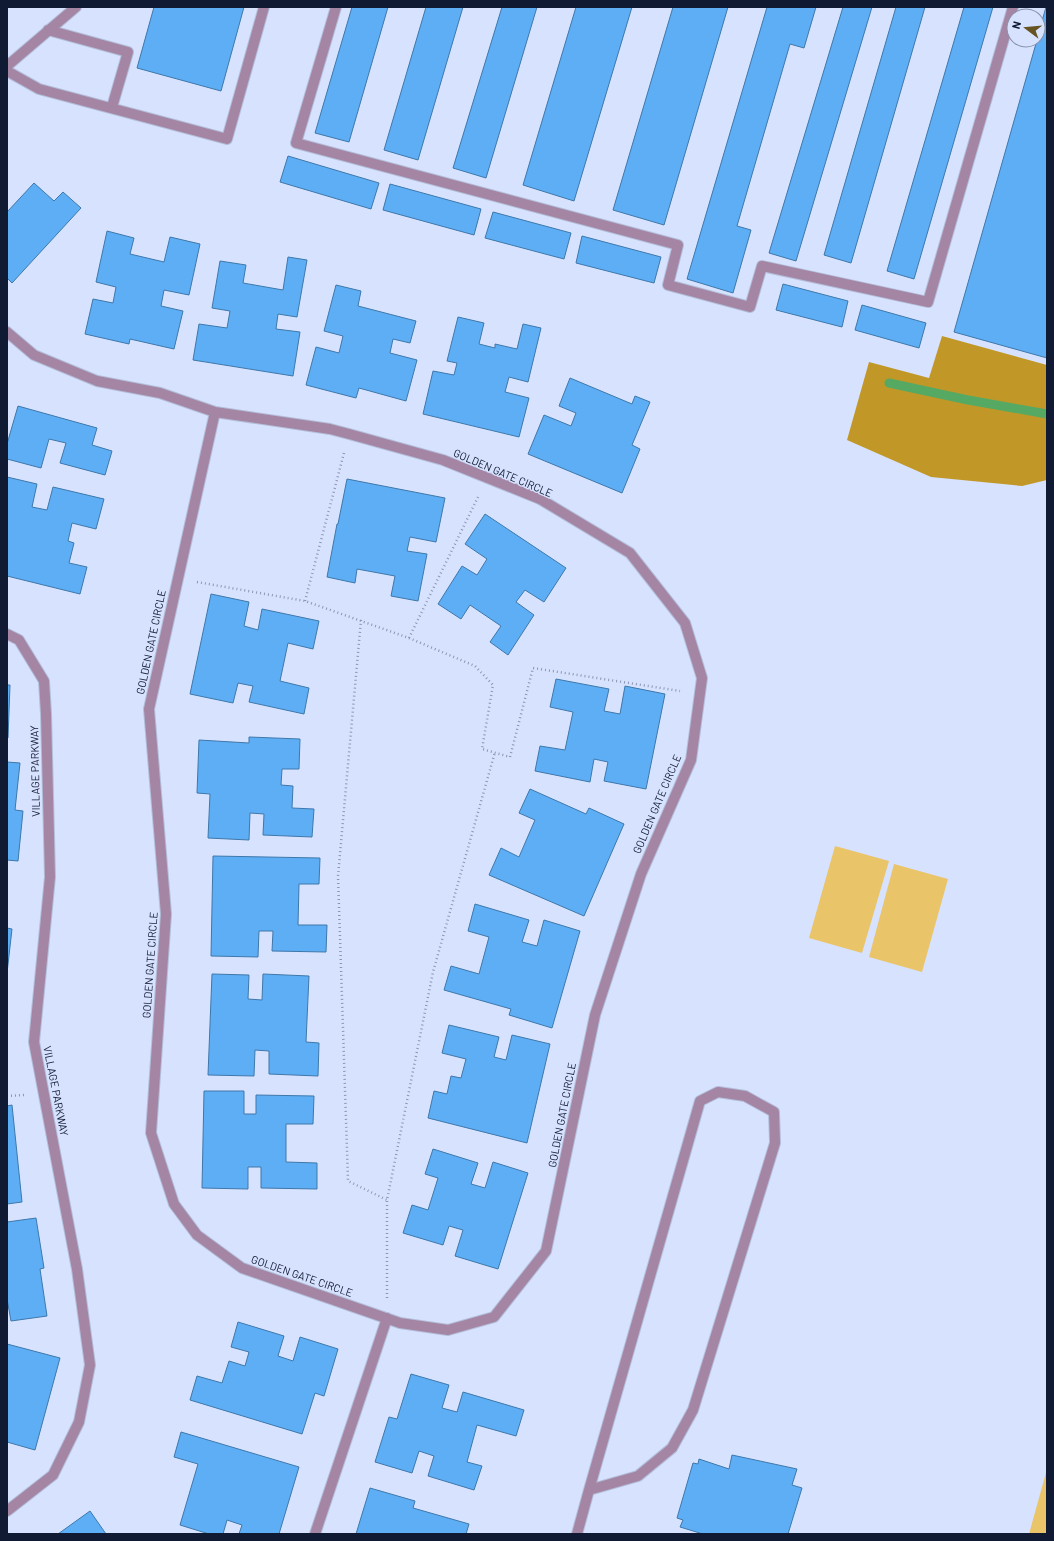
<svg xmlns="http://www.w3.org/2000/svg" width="1054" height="1541" font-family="Barlow,sans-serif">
<rect width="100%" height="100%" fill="#d7e2fe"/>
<path fill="#eac468" d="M 835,846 L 889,861 L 862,953 L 809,938 Z
M 894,864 L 948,879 L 922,972 L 869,957 Z
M 1047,1469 L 1047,1534 L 1029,1534 Z"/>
<path fill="#c19828" d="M 942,336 L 1047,365 L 1047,480 L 1022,486 L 931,477 L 847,440 L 869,362 L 929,378 Z"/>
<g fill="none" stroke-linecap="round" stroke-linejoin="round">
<path stroke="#56a963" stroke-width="9" d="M 889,383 L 968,400 L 1047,414"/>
</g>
<path fill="#5eaef5" stroke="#3e78ab" d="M 154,7 L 244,7 L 221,91 L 137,68 Z
M 352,7 L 388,7 L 349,142 L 315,133 Z
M 426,7 L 463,7 L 418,160 L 384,150 Z
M 502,7 L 537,7 L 486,178 L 453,168 Z
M 576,7 L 632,7 L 574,201 L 523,185 Z
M 673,7 L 728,7 L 664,225 L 613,210 Z
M 767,7 L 816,7 L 804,48 L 790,44 L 737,226 L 751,230 L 733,293 L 687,279 Z
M 843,7 L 872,7 L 796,261 L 769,253 Z
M 896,7 L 925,7 L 851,263 L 824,255 Z
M 964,7 L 993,7 L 914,279 L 887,271 Z
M 1046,7 L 1047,7 L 1047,358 L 954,332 L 1037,40 L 1038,40 L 1038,35 Z
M 288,156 L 379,183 L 371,209 L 280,182 Z
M 34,183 L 54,201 L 63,192 L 81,208 L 12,283 L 7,278 L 7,212 Z
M 390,184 L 481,209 L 474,235 L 383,210 Z
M 493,212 L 571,233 L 564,259 L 485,238 Z
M 107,231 L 134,238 L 130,254 L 164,262 L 170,237 L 200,244 L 189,295 L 164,290 L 161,306 L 183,311 L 174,349 L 130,339 L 129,344 L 85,334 L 93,299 L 113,303 L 116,287 L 96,282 Z
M 582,236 L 661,257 L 654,283 L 576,263 Z
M 288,257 L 307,260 L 297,317 L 278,314 L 276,329 L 300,332 L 293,376 L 193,360 L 199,324 L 227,328 L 230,311 L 212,308 L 220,261 L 246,265 L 243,283 L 283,290 Z
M 783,284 L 848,301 L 842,327 L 776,310 Z
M 336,285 L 361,291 L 358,306 L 416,321 L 410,343 L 393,339 L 390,353 L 417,360 L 406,401 L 359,388 L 356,398 L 306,385 L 316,347 L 339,353 L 343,336 L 324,331 Z
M 862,305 L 926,323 L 919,348 L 855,330 Z
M 458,317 L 484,323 L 479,344 L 495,348 L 495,344 L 517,349 L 523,324 L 541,328 L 528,382 L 509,377 L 505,392 L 529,398 L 519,437 L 423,414 L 433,371 L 454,375 L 457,363 L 447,361 Z
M 570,378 L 632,404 L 635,396 L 650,402 L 632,445 L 640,449 L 622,493 L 528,454 L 544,415 L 571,426 L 576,413 L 559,406 Z
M 18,406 L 97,428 L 92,445 L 112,451 L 105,475 L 60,463 L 66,443 L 49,439 L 41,468 L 7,459 L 7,444 Z
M 7,477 L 37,484 L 32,507 L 47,510 L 53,487 L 104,499 L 96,529 L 72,523 L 68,541 L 74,543 L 69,563 L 87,567 L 80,594 L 7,576 Z
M 347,479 L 445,498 L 436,542 L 410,537 L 407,551 L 427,554 L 418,601 L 391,596 L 395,576 L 357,569 L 355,583 L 327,577 L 337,524 L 338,524 Z
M 485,514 L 566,568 L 544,602 L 525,590 L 516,602 L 534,615 L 508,655 L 490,642 L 501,626 L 470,605 L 461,619 L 438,604 L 462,566 L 477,575 L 487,559 L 465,544 Z
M 211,594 L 249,602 L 244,626 L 258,630 L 262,609 L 319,621 L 313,649 L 288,643 L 280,681 L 309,688 L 304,714 L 249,702 L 253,686 L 238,683 L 233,703 L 190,694 Z
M 556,679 L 609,689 L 604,711 L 620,714 L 625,686 L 665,694 L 646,789 L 604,781 L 608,762 L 594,759 L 590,782 L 535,771 L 540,746 L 565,750 L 573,712 L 550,707 Z
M 7,685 L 10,685 L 8,738 L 7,738 Z
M 249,737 L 300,739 L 299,769 L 282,769 L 281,785 L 293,786 L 292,808 L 314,809 L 312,837 L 263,835 L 264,814 L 250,813 L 249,840 L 208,838 L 210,794 L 197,793 L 199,740 L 249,743 Z
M 7,762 L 20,763 L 15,810 L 23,811 L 18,861 L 7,860 Z
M 530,789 L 586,814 L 589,808 L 624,824 L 584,916 L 489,875 L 501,848 L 519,857 L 535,820 L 519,813 Z
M 213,856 L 320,858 L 319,884 L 299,884 L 298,925 L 327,925 L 326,952 L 272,951 L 273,931 L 259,931 L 258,957 L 211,956 Z
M 475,904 L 529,920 L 522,942 L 537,946 L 544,920 L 580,931 L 552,1028 L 509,1015 L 511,1009 L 444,990 L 451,966 L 479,974 L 489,937 L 468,931 Z
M 7,928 L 12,929 L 7,973 Z
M 212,974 L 249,975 L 248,999 L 262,1000 L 263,974 L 309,976 L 306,1042 L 319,1043 L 318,1076 L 269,1074 L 269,1051 L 255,1050 L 254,1076 L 208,1075 Z
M 449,1025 L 499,1037 L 494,1057 L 506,1060 L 512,1035 L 550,1044 L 527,1143 L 428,1118 L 434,1091 L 447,1094 L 451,1076 L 461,1078 L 466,1059 L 442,1053 Z
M 204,1091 L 244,1091 L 244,1114 L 256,1114 L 256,1095 L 314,1096 L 313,1124 L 286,1124 L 286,1162 L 317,1163 L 317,1189 L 261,1188 L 261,1167 L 248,1167 L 248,1189 L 202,1188 Z
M 12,1105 L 22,1202 L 7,1204 L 7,1106 Z
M 433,1149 L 478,1163 L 471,1184 L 485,1188 L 493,1162 L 528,1173 L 498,1269 L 455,1256 L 463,1230 L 449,1226 L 443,1245 L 403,1233 L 412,1205 L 428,1210 L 438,1178 L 425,1174 Z
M 36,1218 L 44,1268 L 40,1269 L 47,1316 L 11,1321 L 7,1299 L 7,1222 Z
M 238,1322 L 284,1336 L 278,1356 L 293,1361 L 300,1337 L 338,1349 L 324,1396 L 315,1393 L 302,1434 L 190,1400 L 197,1376 L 222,1383 L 229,1361 L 245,1366 L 249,1352 L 231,1347 Z
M 7,1344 L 60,1358 L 35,1450 L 7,1442 Z
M 411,1374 L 449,1385 L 442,1408 L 457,1412 L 463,1392 L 524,1410 L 516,1436 L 477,1425 L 467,1462 L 482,1466 L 474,1490 L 428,1476 L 434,1456 L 419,1451 L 412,1473 L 375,1462 L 389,1417 L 397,1419 Z
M 181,1432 L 299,1467 L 279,1534 L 239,1534 L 242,1525 L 227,1520 L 223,1534 L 209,1534 L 180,1525 L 198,1464 L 174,1457 Z
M 732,1455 L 797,1469 L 792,1485 L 802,1488 L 788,1534 L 703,1534 L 680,1527 L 683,1520 L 677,1518 L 693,1463 L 698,1464 L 699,1459 L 729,1469 Z
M 370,1488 L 415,1501 L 413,1508 L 469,1524 L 466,1534 L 356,1534 Z
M 90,1511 L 106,1534 L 58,1534 Z"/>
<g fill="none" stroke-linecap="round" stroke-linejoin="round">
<g stroke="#b3bed9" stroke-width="12">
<path id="service" d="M 336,7 L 296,143 L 678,245 L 668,285 L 750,307 L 762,266 L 928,302 L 1013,7
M 48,30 L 128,52 L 112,107
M 7,66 L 76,7
M 7,71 L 39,89 L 227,139 L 264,7
M 577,1534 L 589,1490 L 700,1101 L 718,1092 L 745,1096 L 774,1112 L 775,1143 L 693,1410 L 672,1448 L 638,1476 L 589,1490"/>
</g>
<g stroke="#b3bed9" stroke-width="12">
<path id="minor" d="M 7,332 L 34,355 L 97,381 L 160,393 L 215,412
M 215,412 L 330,429 L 349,434 L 443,460 L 540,499 L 630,553 L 685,623 L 702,678 L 691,760 L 641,874 L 595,1015 L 546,1251 L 494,1317 L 448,1330 L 400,1323 L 242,1268 L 197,1235 L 174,1204 L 151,1133 L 166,914 L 149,709 Z
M 7,634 L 19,640 L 44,681 L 46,714 L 50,877 L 34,1042 L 77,1269 L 90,1365 L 79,1422 L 53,1475 L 7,1511
M 315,1534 L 387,1318"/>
</g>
<path stroke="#8d97b2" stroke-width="2.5" stroke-dasharray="1 3" stroke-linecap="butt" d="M 197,582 L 305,601 L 409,638 L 475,666 L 493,685 L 482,749 L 510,757 L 533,668 L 680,691
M 305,601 L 344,453
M 361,620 L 338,876 L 348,1181 L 387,1200
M 409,638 L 479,495
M 7,1096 L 24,1095
M 387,1298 L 387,1200 L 433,972 L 495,752"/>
<use href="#service" stroke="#a585a4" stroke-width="10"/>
<use href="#minor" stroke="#a585a4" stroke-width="10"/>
</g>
<g text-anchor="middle" stroke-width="3" stroke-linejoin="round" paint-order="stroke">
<g font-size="11" fill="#111a33" stroke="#d7e2fe">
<text transform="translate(503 473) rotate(23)" y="4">GOLDEN GATE CIRCLE</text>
<text transform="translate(151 642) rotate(-78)" y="4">GOLDEN GATE CIRCLE</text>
<text transform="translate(35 771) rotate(-91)" y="4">VILLAGE PARKWAY</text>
<text transform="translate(657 804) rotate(-67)" y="4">GOLDEN GATE CIRCLE</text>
<text transform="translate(150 965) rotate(-86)" y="4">GOLDEN GATE CIRCLE</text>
<text transform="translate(56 1091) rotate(79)" y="4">VILLAGE PARKWAY</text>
<text transform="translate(562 1115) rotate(-79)" y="4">GOLDEN GATE CIRCLE</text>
<text transform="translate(302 1276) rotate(19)" y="4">GOLDEN GATE CIRCLE</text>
</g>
</g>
<rect width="1054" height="1541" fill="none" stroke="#111a33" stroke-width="16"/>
<g transform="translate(1026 28) rotate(286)"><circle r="19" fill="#d7e2fe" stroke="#8892ad"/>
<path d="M0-3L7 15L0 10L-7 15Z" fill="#675321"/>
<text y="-6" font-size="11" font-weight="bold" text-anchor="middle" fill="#111a33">N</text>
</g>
</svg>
